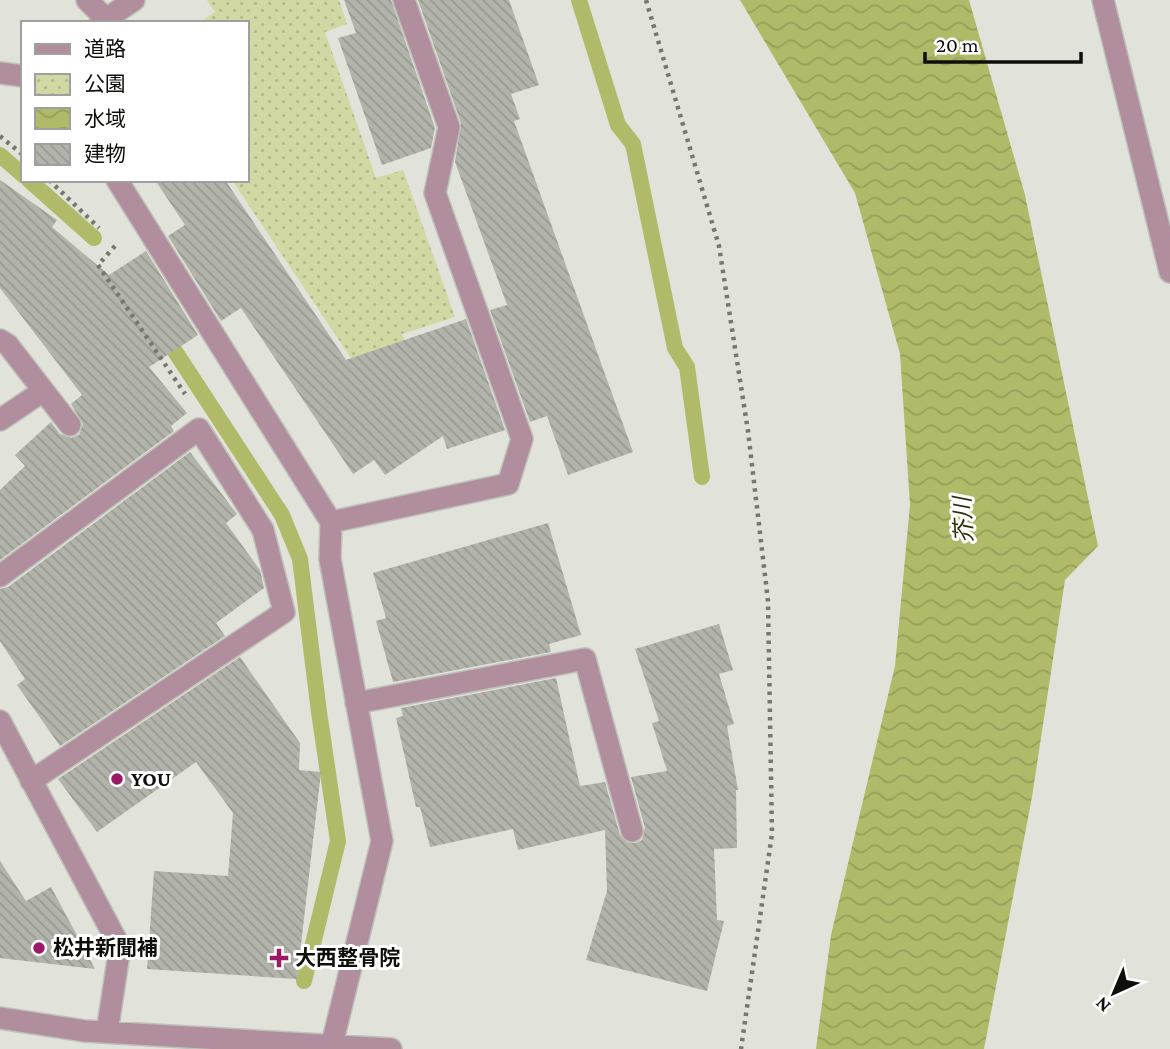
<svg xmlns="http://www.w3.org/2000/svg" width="1170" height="1049" font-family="'Crimson Pro','Noto Sans JP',serif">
<defs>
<pattern id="park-dots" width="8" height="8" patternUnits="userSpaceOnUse" patternTransform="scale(1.75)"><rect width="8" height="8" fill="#d1d8a3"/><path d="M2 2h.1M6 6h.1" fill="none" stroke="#b2b88b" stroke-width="1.8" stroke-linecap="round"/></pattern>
<pattern id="water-waves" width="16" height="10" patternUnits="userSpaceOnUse" patternTransform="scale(1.75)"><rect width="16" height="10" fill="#b1ba68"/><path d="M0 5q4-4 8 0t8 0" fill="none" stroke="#979f59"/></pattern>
<pattern id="building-back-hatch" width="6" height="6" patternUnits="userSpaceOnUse" patternTransform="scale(1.75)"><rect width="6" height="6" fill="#b2b3ab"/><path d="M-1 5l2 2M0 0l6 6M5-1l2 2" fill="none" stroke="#989992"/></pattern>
</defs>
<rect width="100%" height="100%" fill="#e1e2da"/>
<path fill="url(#park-dots)" d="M 207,0 L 339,0 L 347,24 L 325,32 L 376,178 L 403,170 L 455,317 L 402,334 L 424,399 L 387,412 L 232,180 L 247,180 L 247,23 L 199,23 L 215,12 Z"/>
<path fill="url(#water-waves)" d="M 740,0 L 969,0 L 1025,195 L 1098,546 L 1065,580 L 1032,797 L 984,1049 L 816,1049 L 831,935 L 895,666 L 910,505 L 900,354 L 855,193 Z"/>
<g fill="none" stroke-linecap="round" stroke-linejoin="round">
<path stroke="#b1ba68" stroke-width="16" d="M 579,0 L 618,125 L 633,144 L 675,348 L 687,367 L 702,477
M 0,155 L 23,175
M 29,180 L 94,238
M 163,333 L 282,515 L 300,559 L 319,712 L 338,841 L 304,981"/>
</g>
<path fill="url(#building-back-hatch)" d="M 344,0 L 391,0 L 435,128 L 431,148 L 382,165 L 338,38 L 356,33 Z
M 418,0 L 509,0 L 539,85 L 511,94 L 520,119 L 514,121 L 633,452 L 568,475 L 547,416 L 530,422 L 490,310 L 507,305 L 455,162 L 461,123 Z
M 0,180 L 57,220 L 52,227 L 109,275 L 146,251 L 198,335 L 149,367 L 187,413 L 171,426 L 174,431 L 0,560 L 0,490 L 25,466 L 15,455 L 51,422 L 60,434 L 71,438 L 79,435 L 83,424 L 71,404 L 82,395 L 0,288 Z
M 155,180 L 225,180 L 346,360 L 466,319 L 505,430 L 447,449 L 443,436 L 385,475 L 374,460 L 353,474 L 241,308 L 221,321 L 168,236 L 185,225 Z
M 190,452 L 237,514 L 226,523 L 260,570 L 264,588 L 216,623 L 225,636 L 60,746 L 17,685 L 25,679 L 0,641 L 0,589 L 8,587 Z
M 548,523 L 581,635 L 549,644 L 551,652 L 393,682 L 376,621 L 386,618 L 373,573 Z
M 719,624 L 733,670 L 719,674 L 734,724 L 727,726 L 738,790 L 736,790 L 737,848 L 714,849 L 717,920 L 724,921 L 707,991 L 586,960 L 607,891 L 605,830 L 518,850 L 513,829 L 430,847 L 420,807 L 416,807 L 396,718 L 403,716 L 401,708 L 556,678 L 580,786 L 605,782 L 620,835 L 628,843 L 636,843 L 642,840 L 645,828 L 631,777 L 667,771 L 652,723 L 659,721 L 635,649 Z
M 240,657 L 300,743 L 299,770 L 321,772 L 297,979 L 147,969 L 154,871 L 228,876 L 233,813 L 196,762 L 97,832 L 58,779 Z
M 0,861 L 26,901 L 51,887 L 95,969 L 0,958 Z"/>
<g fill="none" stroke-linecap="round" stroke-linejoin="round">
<g stroke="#bfc0b9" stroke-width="24">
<path id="minor" d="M 87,0 L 106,19
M 1103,0 L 1170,272
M 100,23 L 134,0
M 0,73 L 23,76
M 117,180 L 331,522 L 330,559 L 382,841 L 332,1044
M 0,340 L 8,345 L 70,425
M 0,420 L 43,391
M 331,522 L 508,484 L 522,439 L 435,193 L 449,127 L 404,0
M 0,576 L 199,429 L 263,530 L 284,612 L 31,781
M 356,703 L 585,659 L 632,831
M 0,721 L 120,947 L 107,1032
M 0,1018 L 85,1031 L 391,1049"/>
</g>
<path stroke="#777772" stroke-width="4.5" stroke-dasharray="3.5 5" stroke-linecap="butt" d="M 646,0 L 719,246 L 748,431 L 768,601 L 772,834 L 741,1049
M 0,136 L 23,155
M 49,180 L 99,228
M 115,246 L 98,265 L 185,394"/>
<use href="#minor" stroke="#b18e9d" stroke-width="21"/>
</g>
<g fill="#9e1868" stroke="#fff" stroke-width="2.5">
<circle cx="117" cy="779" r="7"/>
<circle cx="39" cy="948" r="7"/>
<path d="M275.5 947.5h7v7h7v7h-7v7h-7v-7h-7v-7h7z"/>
</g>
<g text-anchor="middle" stroke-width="6" stroke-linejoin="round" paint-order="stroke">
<g font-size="21" font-weight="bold" fill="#0e0e0b" stroke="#fff" text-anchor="start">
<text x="131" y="786">YOU</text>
<text x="53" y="955">松井新聞補</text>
<text x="295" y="965">大西整骨院</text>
</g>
<g font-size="23" font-style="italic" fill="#2b2e09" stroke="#fff">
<text transform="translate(963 520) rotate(-93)" y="8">芥川</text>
</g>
</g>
<rect x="21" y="21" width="228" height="161" fill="#ffffff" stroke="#9f9f9d" stroke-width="2"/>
<rect x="35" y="44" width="35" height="10" fill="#b18e9d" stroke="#9f9f9d" stroke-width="2"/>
<text x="84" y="56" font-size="21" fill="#0e0e0b">道路</text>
<rect x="35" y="74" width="35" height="21" fill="url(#park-dots)" stroke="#9f9f9d" stroke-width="2"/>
<text x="84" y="91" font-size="21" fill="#0e0e0b">公園</text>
<rect x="35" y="108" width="35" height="21" fill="url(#water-waves)" stroke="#9f9f9d" stroke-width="2"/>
<text x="84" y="126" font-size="21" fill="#0e0e0b">水域</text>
<rect x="35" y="144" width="35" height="21" fill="url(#building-back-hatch)" stroke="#9f9f9d" stroke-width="2"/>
<text x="84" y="161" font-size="21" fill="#0e0e0b">建物</text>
<g transform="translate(1114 993) rotate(224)" stroke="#ffffff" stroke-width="5" paint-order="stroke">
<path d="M0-5L12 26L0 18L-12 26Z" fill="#0e0e0b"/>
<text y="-10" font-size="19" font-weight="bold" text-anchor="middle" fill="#0e0e0b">N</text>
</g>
<path d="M925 52v10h156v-10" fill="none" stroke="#0e0e0b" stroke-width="3.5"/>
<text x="936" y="52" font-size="21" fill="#0e0e0b" stroke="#ffffff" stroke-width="5" paint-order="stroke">20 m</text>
</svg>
